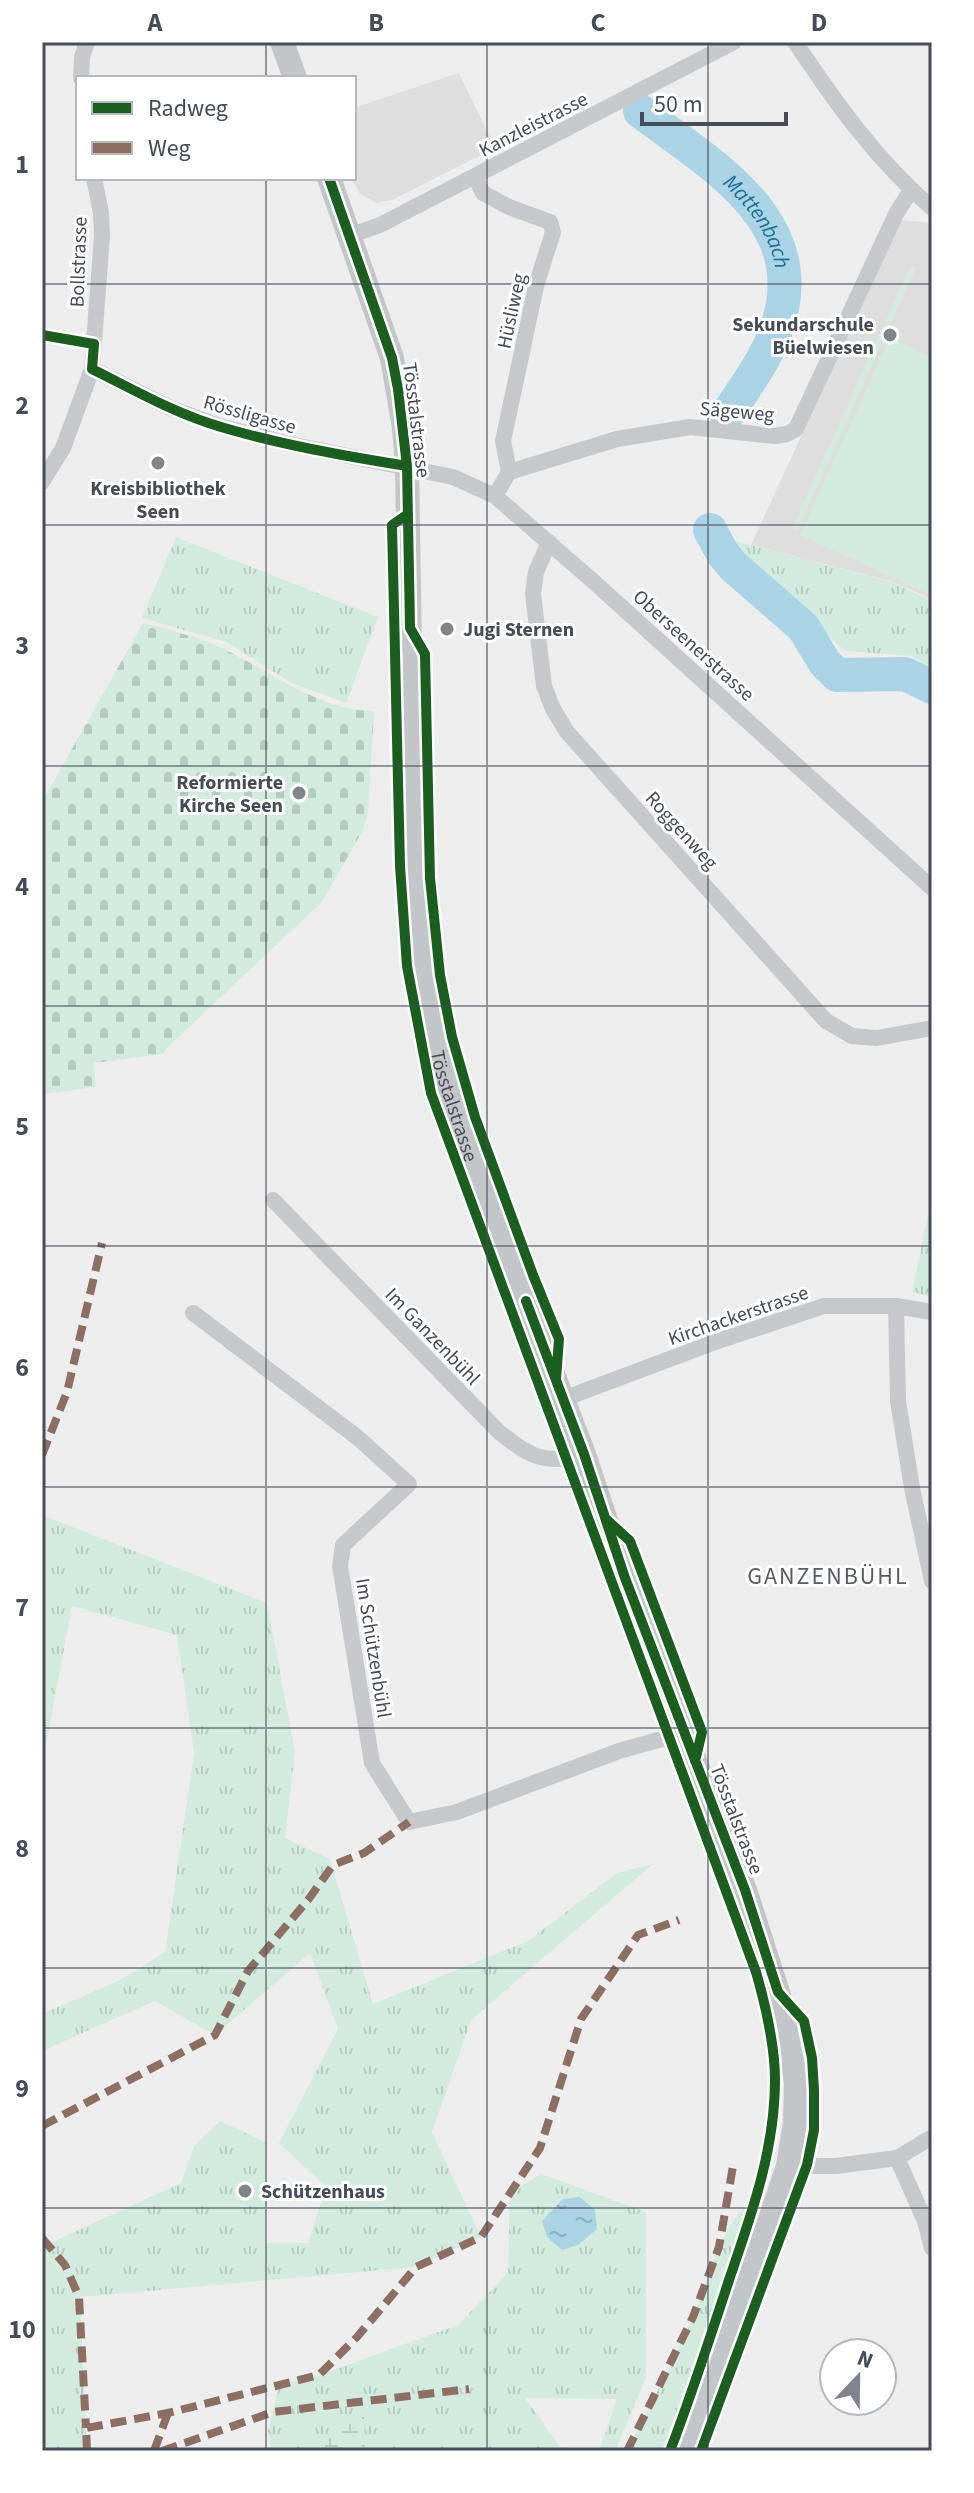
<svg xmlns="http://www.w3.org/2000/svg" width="974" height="2493" font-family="'Source Sans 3',sans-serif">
<defs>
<pattern id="grass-tufts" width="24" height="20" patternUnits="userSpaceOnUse" patternTransform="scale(2)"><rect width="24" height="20" fill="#d3ebdf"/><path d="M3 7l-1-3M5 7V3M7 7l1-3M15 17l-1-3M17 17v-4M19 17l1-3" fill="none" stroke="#b6cbc1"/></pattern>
<pattern id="wetland-marsh" width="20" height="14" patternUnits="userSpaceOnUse" patternTransform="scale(2)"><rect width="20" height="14" fill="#d3ebdf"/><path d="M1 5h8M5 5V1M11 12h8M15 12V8" fill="none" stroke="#b6cbc1"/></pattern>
<pattern id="cemetery-stones" width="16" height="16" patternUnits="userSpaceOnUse" patternTransform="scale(2)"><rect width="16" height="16" fill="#d3ebdf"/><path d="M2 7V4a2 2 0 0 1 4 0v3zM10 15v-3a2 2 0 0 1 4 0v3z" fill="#b6cbc1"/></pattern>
<pattern id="water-ripples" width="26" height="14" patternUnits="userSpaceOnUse" patternTransform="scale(2)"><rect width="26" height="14" fill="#aad3e5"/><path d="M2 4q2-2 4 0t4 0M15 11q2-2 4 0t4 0" fill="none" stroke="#8cadbc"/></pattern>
</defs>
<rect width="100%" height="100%" fill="#ededed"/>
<path fill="#dfdede" d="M 459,73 L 495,148 L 392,200 L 376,203 L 360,194 L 351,178 L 354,178 L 354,108 Z
M 901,220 L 932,223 L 932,599 L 890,581 L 751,545 Z"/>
<path fill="url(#grass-tufts)" d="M 176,537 L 378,617 L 346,703 L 290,682 L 226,642 L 142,618 Z
M 732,540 L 888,581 L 932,600 L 932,670 L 912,656 L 845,651 L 728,545 Z
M 932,1204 L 932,1297 L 912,1292 L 928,1215 Z
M 42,1515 L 267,1603 L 295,1752 L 285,1838 L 330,1859 L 373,2004 L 528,1941 L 617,1873 L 653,1864 L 471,2020 L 432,2132 L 481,2237 L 416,2267 L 80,2297 L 87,2451 L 42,2451 L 42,2238 L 48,2244 L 181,2183 L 194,2146 L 220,2121 L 267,2143 L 265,2243 L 308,2243 L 326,2187 L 279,2143 L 338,2029 L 310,1953 L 215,2035 L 155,2001 L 42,2051 L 42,2014 L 120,1980 L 165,1952 L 194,1753 L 177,1635 L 72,1606 L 42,1766 Z
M 541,2174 L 646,2212 L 646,2378 L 615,2451 L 599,2451 L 617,2399 L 525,2398 L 563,2451 L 271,2451 L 268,2431 L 279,2385 L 319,2375 L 458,2325 L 508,2273 L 510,2193 Z
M 757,2197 L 670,2451 L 627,2451 C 649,2407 672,2364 692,2319 C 709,2281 720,2220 757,2197 Z"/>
<path fill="url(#wetland-marsh)" d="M 364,2416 L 365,2451 L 324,2451 L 330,2424 Z"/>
<path fill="url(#cemetery-stones)" d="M 143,623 C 172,631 205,638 232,653 C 274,675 324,711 374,711 L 368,812 L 363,830 L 322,902 L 169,1046 L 163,1054 L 94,1063 L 96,1087 L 42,1094 L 42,802 Z"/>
<path fill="#d3ebdf" d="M 911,265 L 916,268 L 797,531 L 792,528 Z
M 890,338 L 932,357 L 932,582 L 927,593 L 800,535 Z"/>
<path fill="url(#water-ripples)" d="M 580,2197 L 595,2210 L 597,2229 L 578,2245 L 562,2250 L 547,2237 L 542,2221 L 563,2199 Z"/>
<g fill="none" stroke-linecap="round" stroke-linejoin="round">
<g stroke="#aad3e5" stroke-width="34">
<path id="s1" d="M 640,111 C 712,166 815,221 776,330 C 766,360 744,388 727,415"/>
<path d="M 710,530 L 723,554 L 734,567 L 803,627 L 825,663 L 837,675 L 905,674 L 932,687"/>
</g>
<path stroke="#c7c8cb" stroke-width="16" d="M 795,42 C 835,102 877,161 932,208
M 81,78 L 82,57 L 87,42
M 475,177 L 483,193 L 509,207 L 550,222 L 553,232 L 536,286 L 503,441 L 509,472 L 495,496
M 349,236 L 380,225 L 734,42
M 92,369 L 170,408 L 219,426 L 289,444 L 453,477 L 495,496 L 594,582 L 932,888
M 509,472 L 617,439 L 690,427 L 775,436 L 787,434 L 796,429 L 896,214 L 911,190
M 42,482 L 63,448 L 92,369 L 102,236 L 101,213 L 94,178
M 549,542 L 536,572 L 533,594 L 544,686 L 553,709 L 567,732 L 826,1021 L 852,1036 L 877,1038 L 932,1028
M 273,1200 L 499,1432 C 530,1456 544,1466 584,1454
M 896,1306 L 898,1401 L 912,1488 L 932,1581
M 193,1313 L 357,1437 L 409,1484 L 343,1545 L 340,1566 L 372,1763 L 409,1822 L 457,1812 L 619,1751 L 669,1737 L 681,1727
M 563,1399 L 715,1342 L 824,1306 L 896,1306 L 932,1312
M 897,2158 L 925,2221 L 932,2248
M 788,2166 L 836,2166 L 897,2158 L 932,2137"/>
<g stroke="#c3c6c9" stroke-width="24">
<path d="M 282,42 L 295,78"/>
<path id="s2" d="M 329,178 L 392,358 L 404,428 L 407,466 L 414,889 L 422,966 L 441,1068 L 479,1182 L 584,1454 L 625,1578 L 745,1890 L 778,1992 L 796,2081 L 795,2123 L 788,2166 L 724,2354 L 686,2451"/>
</g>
<path stroke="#8d6e63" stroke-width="8" stroke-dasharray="16 8" stroke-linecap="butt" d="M 42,1455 L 67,1392 L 102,1243
M 42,2126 L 215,2035 L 248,1971 L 308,1900 L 333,1865 L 364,1853 L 409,1822
M 42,2238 L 65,2265 L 79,2297 L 86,2428
M 87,2451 L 86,2428 L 168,2413 L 319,2375 L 357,2337 L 416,2267 L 481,2237 L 540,2148 L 581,2019 L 638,1935 L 679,1920
M 154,2451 L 168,2413
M 162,2451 L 273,2412 L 469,2389
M 627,2451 L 693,2317 L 719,2247 L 733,2166"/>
<g stroke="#fff" stroke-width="15">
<path id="cycleway" d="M 329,178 L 392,358 L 398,389 L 407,466 L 410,628 L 425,654 L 430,878 L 440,975 L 452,1037 L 475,1117 L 533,1275 L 559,1339 L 556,1379
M 42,335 L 94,344 L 92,369 C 134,390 176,414 221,427 C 282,445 345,456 407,466
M 408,514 L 392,525 L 400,866 L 407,966 L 431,1093 L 756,1972 C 766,2007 775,2044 775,2080 C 775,2149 752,2213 730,2277 C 711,2335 692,2394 670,2451
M 526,1301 L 584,1454 L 625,1578 L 745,1890 L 778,1992 L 804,2021 L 812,2058 L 814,2090 L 814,2130 L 807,2165 L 701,2451
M 607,1520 L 630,1541 L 702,1732 L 695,1761"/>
</g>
<use href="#cycleway" stroke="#1b5e20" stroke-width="10"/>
</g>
<path fill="none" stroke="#464d57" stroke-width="2" stroke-opacity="0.55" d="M 266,42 L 266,78M 487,42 L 487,2451M 708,42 L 708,2451M 266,178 L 266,2451M 42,284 L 932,284M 42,525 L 932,525M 42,766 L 932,766M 42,1006 L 932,1006M 42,1246 L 932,1246M 42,1487 L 932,1487M 42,1728 L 932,1728M 42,1968 L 932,1968M 42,2208 L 932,2208"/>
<g fill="#80858c" stroke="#fff" stroke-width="3">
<circle cx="890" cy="335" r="8"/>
<circle cx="158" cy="463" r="8"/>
<circle cx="447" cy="629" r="8"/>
<circle cx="299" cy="793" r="8"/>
<circle cx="245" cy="2191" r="8"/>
</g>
<g text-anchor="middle" stroke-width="6" stroke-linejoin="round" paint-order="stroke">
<g font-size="20" fill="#464d57" stroke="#fff">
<text transform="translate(533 124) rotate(-27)" y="7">Kanzleistrasse</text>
<text transform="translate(78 262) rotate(-88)" y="7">Bollstrasse</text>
<text transform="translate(511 311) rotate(-78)" y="7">Hüsliweg</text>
<text transform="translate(737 411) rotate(5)" y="7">Sägeweg</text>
<text transform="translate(250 414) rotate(16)" y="7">Rössligasse</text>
<text transform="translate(417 420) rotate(83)" y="7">Tösstalstrasse</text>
<text transform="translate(694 645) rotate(42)" y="7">Oberseenerstrasse</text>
<text transform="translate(682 830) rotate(48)" y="7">Roggenweg</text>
<text dy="7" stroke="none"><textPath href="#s2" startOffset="944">Tösstalstrasse</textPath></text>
<text transform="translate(738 1315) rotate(-19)" y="7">Kirchackerstrasse</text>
<text transform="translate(433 1336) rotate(46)" y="7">Im Ganzenbühl</text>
<text transform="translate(374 1648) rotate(81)" y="7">Im Schützenbühl</text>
<text transform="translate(737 1819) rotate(69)" y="7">Tösstalstrasse</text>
</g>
<g font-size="20" font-weight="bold" fill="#464d57" stroke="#fff" text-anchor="end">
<text x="874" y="331">Sekundarschule<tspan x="874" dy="23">Büelwiesen</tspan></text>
<text x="158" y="495" text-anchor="middle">Kreisbibliothek<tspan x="158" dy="23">Seen</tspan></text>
<text x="463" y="636" text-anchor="start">Jugi Sternen</text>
<text x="283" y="789">Reformierte<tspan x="283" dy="23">Kirche Seen</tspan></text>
<text x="261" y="2198" text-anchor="start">Schützenhaus</text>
</g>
<g font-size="22" font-style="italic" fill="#1a7097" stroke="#fff">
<text dy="8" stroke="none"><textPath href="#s1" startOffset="164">Mattenbach</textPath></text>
</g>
<g font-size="24" letter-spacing="2" fill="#595c60" stroke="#fff">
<text x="828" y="1584">GANZENBÜHL</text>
</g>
</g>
<rect width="974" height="2493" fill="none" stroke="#ffffff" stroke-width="88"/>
<rect x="76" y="76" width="280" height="104" fill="#ffffff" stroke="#b5b8bc" stroke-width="2"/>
<rect x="92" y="102" width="40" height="12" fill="#1b5e20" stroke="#b5b8bc" stroke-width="2"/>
<text x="148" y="116" font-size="24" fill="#464d57">Radweg</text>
<rect x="92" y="142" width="40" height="12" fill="#8d6e63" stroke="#b5b8bc" stroke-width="2"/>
<text x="148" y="156" font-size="24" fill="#464d57">Weg</text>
<g transform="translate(858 2377) rotate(22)"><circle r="38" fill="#ffffff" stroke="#b5b8bc" stroke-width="2"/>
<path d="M0-6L14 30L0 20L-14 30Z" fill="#80858c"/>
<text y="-12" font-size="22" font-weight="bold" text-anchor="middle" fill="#464d57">N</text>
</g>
<path d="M642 112v12h144v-12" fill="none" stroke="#464d57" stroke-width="4"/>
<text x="654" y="112" font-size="24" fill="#464d57" stroke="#ffffff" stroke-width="6" paint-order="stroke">50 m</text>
<rect x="44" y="44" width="886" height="2405" fill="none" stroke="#464d57" stroke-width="3"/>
<g font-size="26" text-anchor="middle" font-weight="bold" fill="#464d57">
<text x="155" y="31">A</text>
<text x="376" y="31">B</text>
<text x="598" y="31">C</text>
<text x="819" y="31">D</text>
<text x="22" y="173">1</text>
<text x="22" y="414">2</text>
<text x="22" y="654">3</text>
<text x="22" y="895">4</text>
<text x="22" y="1135">5</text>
<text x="22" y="1376">6</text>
<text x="22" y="1616">7</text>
<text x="22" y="1857">8</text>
<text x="22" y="2097">9</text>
<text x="22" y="2338">10</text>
</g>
</svg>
